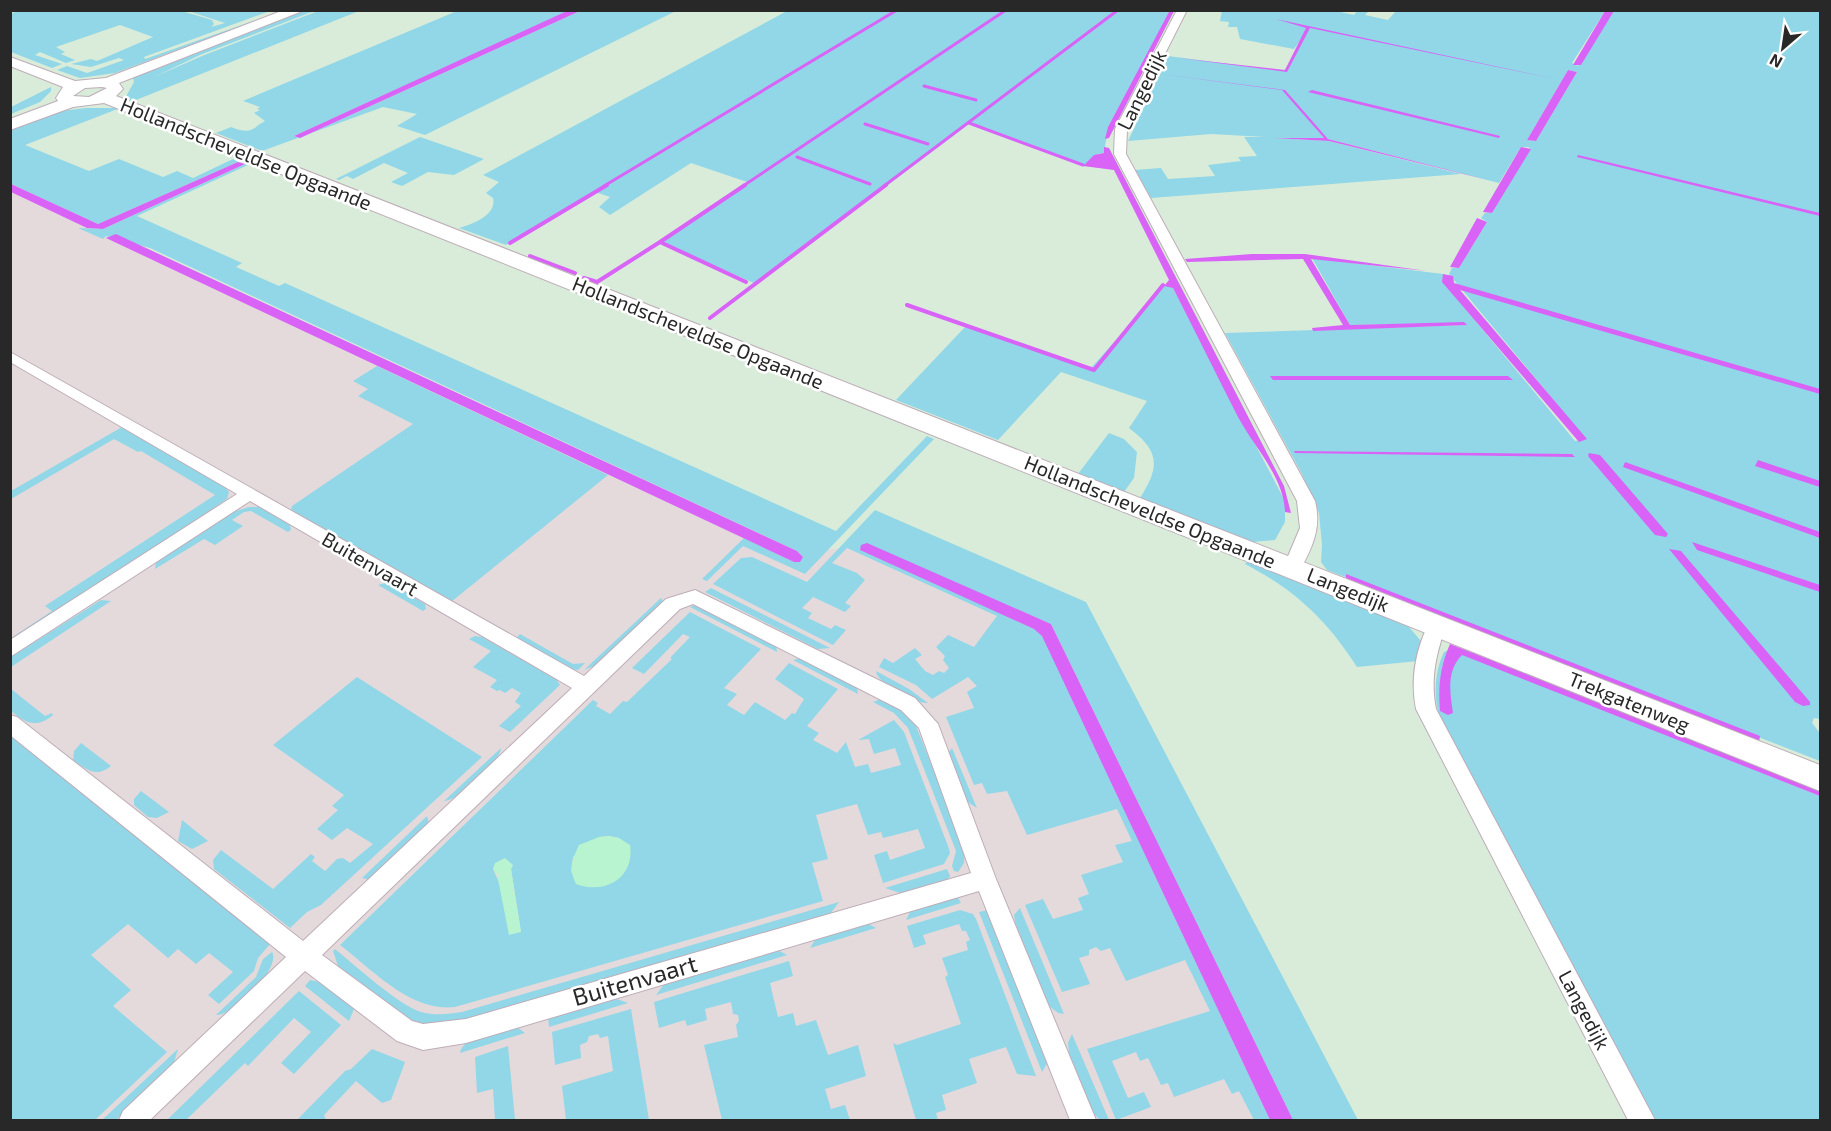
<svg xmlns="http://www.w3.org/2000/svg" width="1831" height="1131" font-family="'Exo 2',sans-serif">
<rect width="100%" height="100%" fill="#d9ecda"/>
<path fill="#e4dadc" d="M 11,189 L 790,553 L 865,546 L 1042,626 L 1282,1120 L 11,1120 Z"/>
<path fill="#91d7e7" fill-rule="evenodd" d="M 12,10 L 182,11 L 212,20 L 214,24 L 211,27 L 225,23 L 188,11 L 270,11 L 144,57 L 145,59 L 282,11 L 115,73 L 80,78 L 57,70 L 67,66 L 87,73 L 124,60 L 119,58 L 91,67 L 71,64 L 91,59 L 97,61 L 153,37 L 120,25 L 56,47 L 65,52 L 61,54 L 75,60 L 66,63 L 40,52 L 35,55 L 62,64 L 52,68 L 11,52 L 10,14 L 15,12 Z
M 1331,10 L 1354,15 L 1357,11 L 1369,11 L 1365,15 L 1388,20 L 1397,10 L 1605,11 L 1572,63 L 1578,66 L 1614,11 L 1820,11 L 1820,719 L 1814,718 L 1812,723 L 1820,733 L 1820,761 L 1327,570 L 1321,562 L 1322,545 L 1319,513 L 1302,474 L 1225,333 L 1466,325 L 1464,323 L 1350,325 L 1312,258 L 1443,274 L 1443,282 L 1575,441 L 1586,439 L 1449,274 L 1452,268 L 1459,268 L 1487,222 L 1481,218 L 1485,213 L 1492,213 L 1530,149 L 1529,147 L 1521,147 L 1499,183 L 1328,139 L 1283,90 L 1324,138 L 1274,138 L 1329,141 L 1461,174 L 1151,198 L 1135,170 L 1161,168 L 1168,179 L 1215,176 L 1208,165 L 1241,161 L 1238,157 L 1257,156 L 1244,137 L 1265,137 L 1211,134 L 1128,141 L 1168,56 L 1284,71 L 1290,61 L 1287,71 L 1309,28 L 1294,49 L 1240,39 L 1237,27 L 1228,27 L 1229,22 L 1220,21 L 1222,11 ZM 1568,70 L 1577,72 L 1536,141 L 1527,140 Z
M 304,11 L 314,11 L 200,55 L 154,77 L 202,56 L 318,11 L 359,11 L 126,104 L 124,100 L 134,82 L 133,78 Z
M 457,11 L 568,11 L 294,136 L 300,138 L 580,11 L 676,11 L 425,135 L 397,126 L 417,114 L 383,107 L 262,151 L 216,133 L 231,127 C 253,136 253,127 265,121 L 254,113 L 260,110 L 257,109 L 260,107 L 243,101 Z
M 787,11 L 1170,11 L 1108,127 L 1104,153 L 1098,154 L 1083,166 L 1085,167 L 969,124 L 756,284 L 660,242 L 750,183 L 691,163 L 610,215 L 599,207 L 610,197 L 595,192 L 506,245 L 459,228 C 473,224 497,215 493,198 L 486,193 L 499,182 L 483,175 Z
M 51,87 L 51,91 L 40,102 L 11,114 L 11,107 Z
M 86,108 L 120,108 L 25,145 L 89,171 L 119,159 L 163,177 L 177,171 L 193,178 L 233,159 L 238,162 L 98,224 L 11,184 L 11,126 L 61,111 Z
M 420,137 L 484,159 L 454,175 L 428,172 L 402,186 L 391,182 L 408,173 L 384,163 L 353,179 L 347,176 L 339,180 L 336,179 Z
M 245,164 L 248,165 L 137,216 L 242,263 L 236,267 L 279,286 L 285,283 L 836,531 L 927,436 L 934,439 L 805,574 L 743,546 L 707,581 L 702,579 L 744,538 L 794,562 L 803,557 L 797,551 L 150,248 L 106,236 L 103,239 L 78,228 L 103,229 Z
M 1166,284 L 1173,288 L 1285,501 L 1285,522 L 1275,540 L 1253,542 L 1140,498 C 1160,467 1160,451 1129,428 L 1147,401 L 1061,372 L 998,440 L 896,400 L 965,327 L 1091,368 Z
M 377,366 L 608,475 L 451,602 L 291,510 L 292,506 L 413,424 L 358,396 L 368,389 L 353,381 Z
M 122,427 L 225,487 L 229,492 L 227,499 L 11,644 L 11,638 L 52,611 L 45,606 L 215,495 L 141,451 L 138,452 L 114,439 L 11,499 L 11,491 Z
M 1109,433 L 1124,439 L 1137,452 L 1134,478 L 1124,492 L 1078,474 Z
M 249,507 L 259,507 L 290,525 L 291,530 L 288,532 L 251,511 L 244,512 L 232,520 L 243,526 L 215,545 L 204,539 L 155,569 L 156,561 L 230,513 Z
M 875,510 L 1086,602 L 1358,1120 L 1293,1120 L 1051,624 L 864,543 L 1034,629 L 1043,636 L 1270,1120 L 1254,1120 L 1239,1091 L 1232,1094 L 1224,1079 L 1174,1097 L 1168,1083 L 1161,1085 L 1148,1058 L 1140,1061 L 1136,1052 L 1112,1061 L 1128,1098 L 1144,1092 L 1151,1107 L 1116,1120 L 1087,1049 L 1210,1011 L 1185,960 L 1126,981 L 1110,948 L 1101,951 L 1096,947 L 1089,950 L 1089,955 L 1079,958 L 1090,984 L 1062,992 L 1025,905 L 1043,899 L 1053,919 L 1083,910 L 1078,898 L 1089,894 L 1081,875 L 1123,862 L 1115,845 L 1132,841 L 1117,809 L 1027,835 L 1007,791 L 987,794 L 982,783 L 974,785 L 946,717 L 974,708 L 967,692 L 977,686 L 968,677 L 932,699 L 916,685 L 879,667 L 884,658 L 893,663 L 915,648 L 922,655 L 915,659 L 925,671 L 933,675 L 939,671 L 944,673 L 949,668 L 943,660 L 945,656 L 936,647 L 948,635 L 974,647 L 997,616 L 847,548 L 832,563 L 857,573 L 865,580 L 845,603 L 851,606 L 845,612 L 813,597 L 802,608 L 812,613 L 808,618 L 831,629 L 835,625 L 846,630 L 833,645 L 713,584 L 741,558 L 752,557 L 807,582 Z
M 1248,560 L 1403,620 L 1421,641 L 1418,661 L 1357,667 C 1327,620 1295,590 1245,564 Z
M 388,582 L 425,604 L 426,609 L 423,611 L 378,585 Z
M 711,588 L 830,648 L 818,649 L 705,592 Z
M 661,598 L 664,603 L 599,664 L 584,670 Z
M 101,600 L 111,601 L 11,667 L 11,657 Z
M 696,605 L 776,644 L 777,652 L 690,607 Z
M 690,612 L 761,649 L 724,688 L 737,694 L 727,705 L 744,715 L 755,702 L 785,720 L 792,713 L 795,714 L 804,699 L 775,679 L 789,663 L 838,689 L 807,726 L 819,733 L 813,740 L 837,753 L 846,742 L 855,767 L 868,764 L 871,773 L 901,765 L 895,748 L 874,754 L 869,739 L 858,740 L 894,720 L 904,732 L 948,846 L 950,853 L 944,864 L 883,883 L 874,855 L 887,851 L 890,860 L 925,848 L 918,829 L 883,838 L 881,832 L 868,835 L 857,804 L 816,815 L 828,859 L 812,863 L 823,901 L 455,1007 C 410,1012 373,970 340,945 L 593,700 L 598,703 L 596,706 L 610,714 L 623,701 L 627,702 L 672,659 L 670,658 L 690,637 L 683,634 L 644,674 L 632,668 ZM 609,836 L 619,838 L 571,873 L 573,857 L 599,837 ZM 513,865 L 511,869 L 521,932 L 493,869 Z
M 520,634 L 573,664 L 585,663 L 578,670 L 571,669 L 515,639 Z
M 475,636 L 482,637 L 556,679 L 560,685 L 510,732 L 499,726 L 521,706 L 515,702 L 521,693 L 512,688 L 505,693 L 500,690 L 497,691 L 490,687 L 497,680 L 473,667 L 491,651 L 469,639 Z
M 1453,649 L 1820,796 L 1820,1120 L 1654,1120 L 1441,721 C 1433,700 1434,672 1444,652 Z
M 800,658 L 857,687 L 858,694 L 793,660 Z
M 876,671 L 909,689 L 928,703 C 916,704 877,684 876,671 Z
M 357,677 L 482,757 L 321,905 L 307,912 L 290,928 L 214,869 L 213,860 L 221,850 L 273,889 L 311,854 L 315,857 L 312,861 L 325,871 L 337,859 L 343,858 L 350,863 L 373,844 L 347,828 L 332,840 L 317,829 L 338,810 L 332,806 L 344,795 L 273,745 Z
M 11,689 L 45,716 L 52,713 L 53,715 C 36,729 26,723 11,711 Z
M 881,699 L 903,711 L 916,726 L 965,850 L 964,863 L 958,872 L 954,871 L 952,866 L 956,851 L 908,728 L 894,713 L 873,702 Z
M 10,736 L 271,943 L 258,958 L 254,971 L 219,1004 L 208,995 L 233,972 L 209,953 L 196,964 L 178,949 L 168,958 L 128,924 L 91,955 L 131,990 L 113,1006 L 167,1052 L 95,1120 L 11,1120 Z
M 81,743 L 111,766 C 96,778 87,770 73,760 L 74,751 Z
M 501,748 C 501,762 459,801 444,801 Z
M 952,748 L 977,808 L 966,801 L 948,753 Z
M 141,791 L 169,812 L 157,818 L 148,817 L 134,805 L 134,799 Z
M 427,816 L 429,823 L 370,880 L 362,878 Z
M 182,820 L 208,841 L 192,849 L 178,841 Z
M 947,869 L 950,876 L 948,879 L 900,893 L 885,888 Z
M 957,896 L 961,903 L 906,920 L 912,908 Z
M 839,902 L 830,914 L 470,1020 L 431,1025 L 411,1020 L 338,966 L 333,951 L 335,949 C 356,966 397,1004 421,1012 C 435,1016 449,1014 462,1012 Z
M 1020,908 L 1064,1014 L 1058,1013 L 1049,1006 L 1015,922 L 1014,915 Z
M 960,910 L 973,914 L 976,919 L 1036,1076 L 1017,1074 L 1006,1047 L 969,1059 L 977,1083 L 942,1095 L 946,1110 L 936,1113 L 938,1120 L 916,1120 L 893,1043 L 897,1045 L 961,1024 L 945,977 L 948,975 L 942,958 L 968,950 L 966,942 L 970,940 L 966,931 L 962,931 L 959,924 L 923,935 L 926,944 L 914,948 L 907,926 Z
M 988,910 L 1048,1062 L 1042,1072 L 979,912 Z
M 867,923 L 876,928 L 810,948 L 817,937 Z
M 778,950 L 787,955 L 656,995 L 665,983 Z
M 272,952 C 282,968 232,1017 216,1015 L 256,977 L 263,959 Z
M 789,961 L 793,976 L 770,983 L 778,1017 L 793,1013 L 796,1026 L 816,1020 L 828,1055 L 858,1045 L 866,1076 L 825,1089 L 831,1109 L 845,1105 L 850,1120 L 722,1120 L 704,1045 L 738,1037 L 736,1025 L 739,1021 L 738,1015 L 733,1014 L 731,1002 L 705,1009 L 707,1020 L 687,1026 L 685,1020 L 659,1028 L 654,1002 Z
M 310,980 L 320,982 L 354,1009 L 349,1021 L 305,986 Z
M 299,991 L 341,1025 L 294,1074 L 281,1063 L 311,1032 L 294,1018 L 248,1066 L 245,1063 L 186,1120 L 167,1120 Z
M 614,998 L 628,1003 L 549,1027 L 548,1017 Z
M 631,1009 L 649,1120 L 566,1120 L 562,1086 L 613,1071 L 608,1036 L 600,1038 L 598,1034 L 589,1036 L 587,1042 L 580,1045 L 581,1058 L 555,1065 L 552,1032 Z
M 517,1027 L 525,1033 L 460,1053 C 464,1034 501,1031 517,1027 Z
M 1072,1034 L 1109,1120 L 1100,1120 L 1094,1114 L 1069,1053 L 1068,1043 Z
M 508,1046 L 515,1120 L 495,1120 L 493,1089 L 477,1093 L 475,1057 Z
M 178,1049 L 173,1066 L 116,1120 L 102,1120 Z
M 372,1049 L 405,1062 L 391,1100 L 382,1103 L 356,1081 L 324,1115 L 326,1120 L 297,1120 L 345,1071 L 351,1069 Z"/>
<path fill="#b8f4cf" d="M 609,836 L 619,838 L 630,845 C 635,878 605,895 576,884 C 568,868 572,860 579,845 L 599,837 Z
M 505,858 L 513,865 L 511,869 L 521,932 L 509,935 L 497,874 L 493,869 L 495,863 Z"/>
<path fill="#d863f6" d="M 1170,10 L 1174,11 L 1109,138 L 1105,139 L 1108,127 Z
M 567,11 L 580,11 L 300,138 L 294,136 Z
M 1605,11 L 1614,11 L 1581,65 L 1573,65 Z
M 1276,19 L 1555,79 L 1310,28 L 1287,72 L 1178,58 L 1285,70 L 1306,28 Z
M 1568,70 L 1577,72 L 1536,141 L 1527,140 Z
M 1160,74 L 1285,90 L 1328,139 L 1488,180 L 1329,141 L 1274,138 L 1324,138 L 1282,90 Z
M 1312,90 L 1500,136 L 1499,138 L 1308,92 Z
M 1104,147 L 1109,148 L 1284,486 L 1291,513 L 1285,512 C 1284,477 1254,447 1238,417 C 1216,374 1195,331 1173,288 L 1164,286 L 1169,280 L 1114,170 L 1083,166 L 1094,155 L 1104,153 Z
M 1521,147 L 1531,149 L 1492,213 L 1483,212 Z
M 1578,155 L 1820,213 L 1820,216 L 1577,157 Z
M 238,162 L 245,164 L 103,229 L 87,228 L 11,192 L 11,184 L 98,224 Z
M 1477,218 L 1487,222 L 1459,268 L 1450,267 Z
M 116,234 L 797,551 L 803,557 L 800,562 L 794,562 L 106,238 Z
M 1252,254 L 1305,254 L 1427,271 L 1311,259 L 1350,325 L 1464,322 L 1467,325 L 1313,331 L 1312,328 L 1343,325 L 1303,259 L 1187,262 L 1185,259 Z
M 1443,274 L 1453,276 L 1454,283 L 1820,389 L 1820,394 L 1460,290 L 1587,439 L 1579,442 L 1442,282 Z
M 1270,376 L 1508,376 L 1513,380 L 1273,380 Z
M 1294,451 L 1572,454 L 1575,457 L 1295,453 Z
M 1589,453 L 1600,455 L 1668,534 L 1666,537 L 1655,535 L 1588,456 Z
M 1758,460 L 1820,481 L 1820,487 L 1755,466 Z
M 1625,462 L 1820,532 L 1820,538 L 1623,467 Z
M 1692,542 L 1820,585 L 1820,592 L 1697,550 Z
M 867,543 L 1051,624 L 1293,1120 L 1270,1120 L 1042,636 L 1034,629 L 860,550 L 861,545 Z
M 1669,549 L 1681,551 L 1810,702 L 1810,705 L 1803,706 L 1795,702 Z
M 1346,574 L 1760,736 L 1759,742 L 1346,578 Z
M 1450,644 L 1820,788 L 1820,796 L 1462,655 C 1446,671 1450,693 1453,713 L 1448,715 L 1440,711 C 1438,686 1440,667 1450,644 Z"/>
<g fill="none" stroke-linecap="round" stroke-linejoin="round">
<path stroke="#d863f6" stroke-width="3" d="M 924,86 L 976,100
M 969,123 L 1083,165
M 865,124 L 928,144
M 797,157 L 870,184
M 604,186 L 897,10
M 743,186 L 1006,10
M 884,186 L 1118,10"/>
<path stroke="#d863f6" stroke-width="4" d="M 745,185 L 660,242 L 746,282
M 510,243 L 607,185
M 530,256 L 575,273
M 584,278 L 597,282 L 660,242
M 907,305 L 1094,370 L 1163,285
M 710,318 L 886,185"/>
<g stroke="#beadb8" stroke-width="2">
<path id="street" d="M 1177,10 L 1187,10 L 1127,129 L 1126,154 L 1315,501 C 1322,528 1312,549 1298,573 L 1286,573 L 1283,568 L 1300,528 L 1297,501 L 1114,154 L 1115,129 Z
M 10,352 L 584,676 L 666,599 L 695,590 L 915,698 L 938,724 L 996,879 L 1096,1120 L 1070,1120 L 979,891 L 466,1043 L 423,1050 L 397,1041 L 305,971 L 150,1120 L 119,1120 L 123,1111 L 286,957 L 10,735 L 10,715 L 17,717 L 303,941 L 572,688 L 250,501 L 10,657 L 10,640 L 237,494 L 10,362 ZM 693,604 L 901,710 L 919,728 L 971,873 L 466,1019 L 423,1024 L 412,1021 L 322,955 L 680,609 Z
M 1437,619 L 1444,621 L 1446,626 C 1436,654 1430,679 1436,709 L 1655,1120 L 1628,1120 L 1416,709 C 1410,679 1416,648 1430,621 Z"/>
</g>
<g stroke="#beadb8" stroke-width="2">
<path id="secondary" d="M 284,10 L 305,10 L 119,83 L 123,89 L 116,96 L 1820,765 L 1820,791 L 104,103 L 73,107 L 10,130 L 10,119 L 58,101 L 56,98 L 63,87 L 10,66 L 10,57 L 75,81 L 106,78 ZM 102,87 L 107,88 L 89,97 L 73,96 L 85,88 Z"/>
</g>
<use href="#street" fill="#fff" fill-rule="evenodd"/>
<use href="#secondary" fill="#fff" fill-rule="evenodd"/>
</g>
<g text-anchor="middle" stroke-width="5" stroke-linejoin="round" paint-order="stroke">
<g font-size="20" fill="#282828" stroke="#fff">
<text transform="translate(1142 90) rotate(-64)" y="7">Langedijk</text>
<text transform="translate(246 154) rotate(22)" y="7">Hollandscheveldse Opgaande</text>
<text transform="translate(698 333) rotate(22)" y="7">Hollandscheveldse Opgaande</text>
<text transform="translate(1150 512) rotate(22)" y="7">Hollandscheveldse Opgaande</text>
<text transform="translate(370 564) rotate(30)" y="7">Buitenvaart</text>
<text transform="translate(1348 590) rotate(22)" y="7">Langedijk</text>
<text transform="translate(1629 702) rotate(22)" y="7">Trekgatenweg</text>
<text transform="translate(1584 1010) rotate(62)" y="7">Langedijk</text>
</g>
<g font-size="24" fill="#282828" stroke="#fff">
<text transform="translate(635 981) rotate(-16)" y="8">Buitenvaart</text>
</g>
</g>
<rect width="1831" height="1131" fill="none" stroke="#282828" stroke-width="24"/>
<g transform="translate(1783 48) rotate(209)" stroke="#ffffff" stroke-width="4.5" paint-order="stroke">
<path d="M0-4.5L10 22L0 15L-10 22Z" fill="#282828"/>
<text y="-9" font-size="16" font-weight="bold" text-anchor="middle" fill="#282828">N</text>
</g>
</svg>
